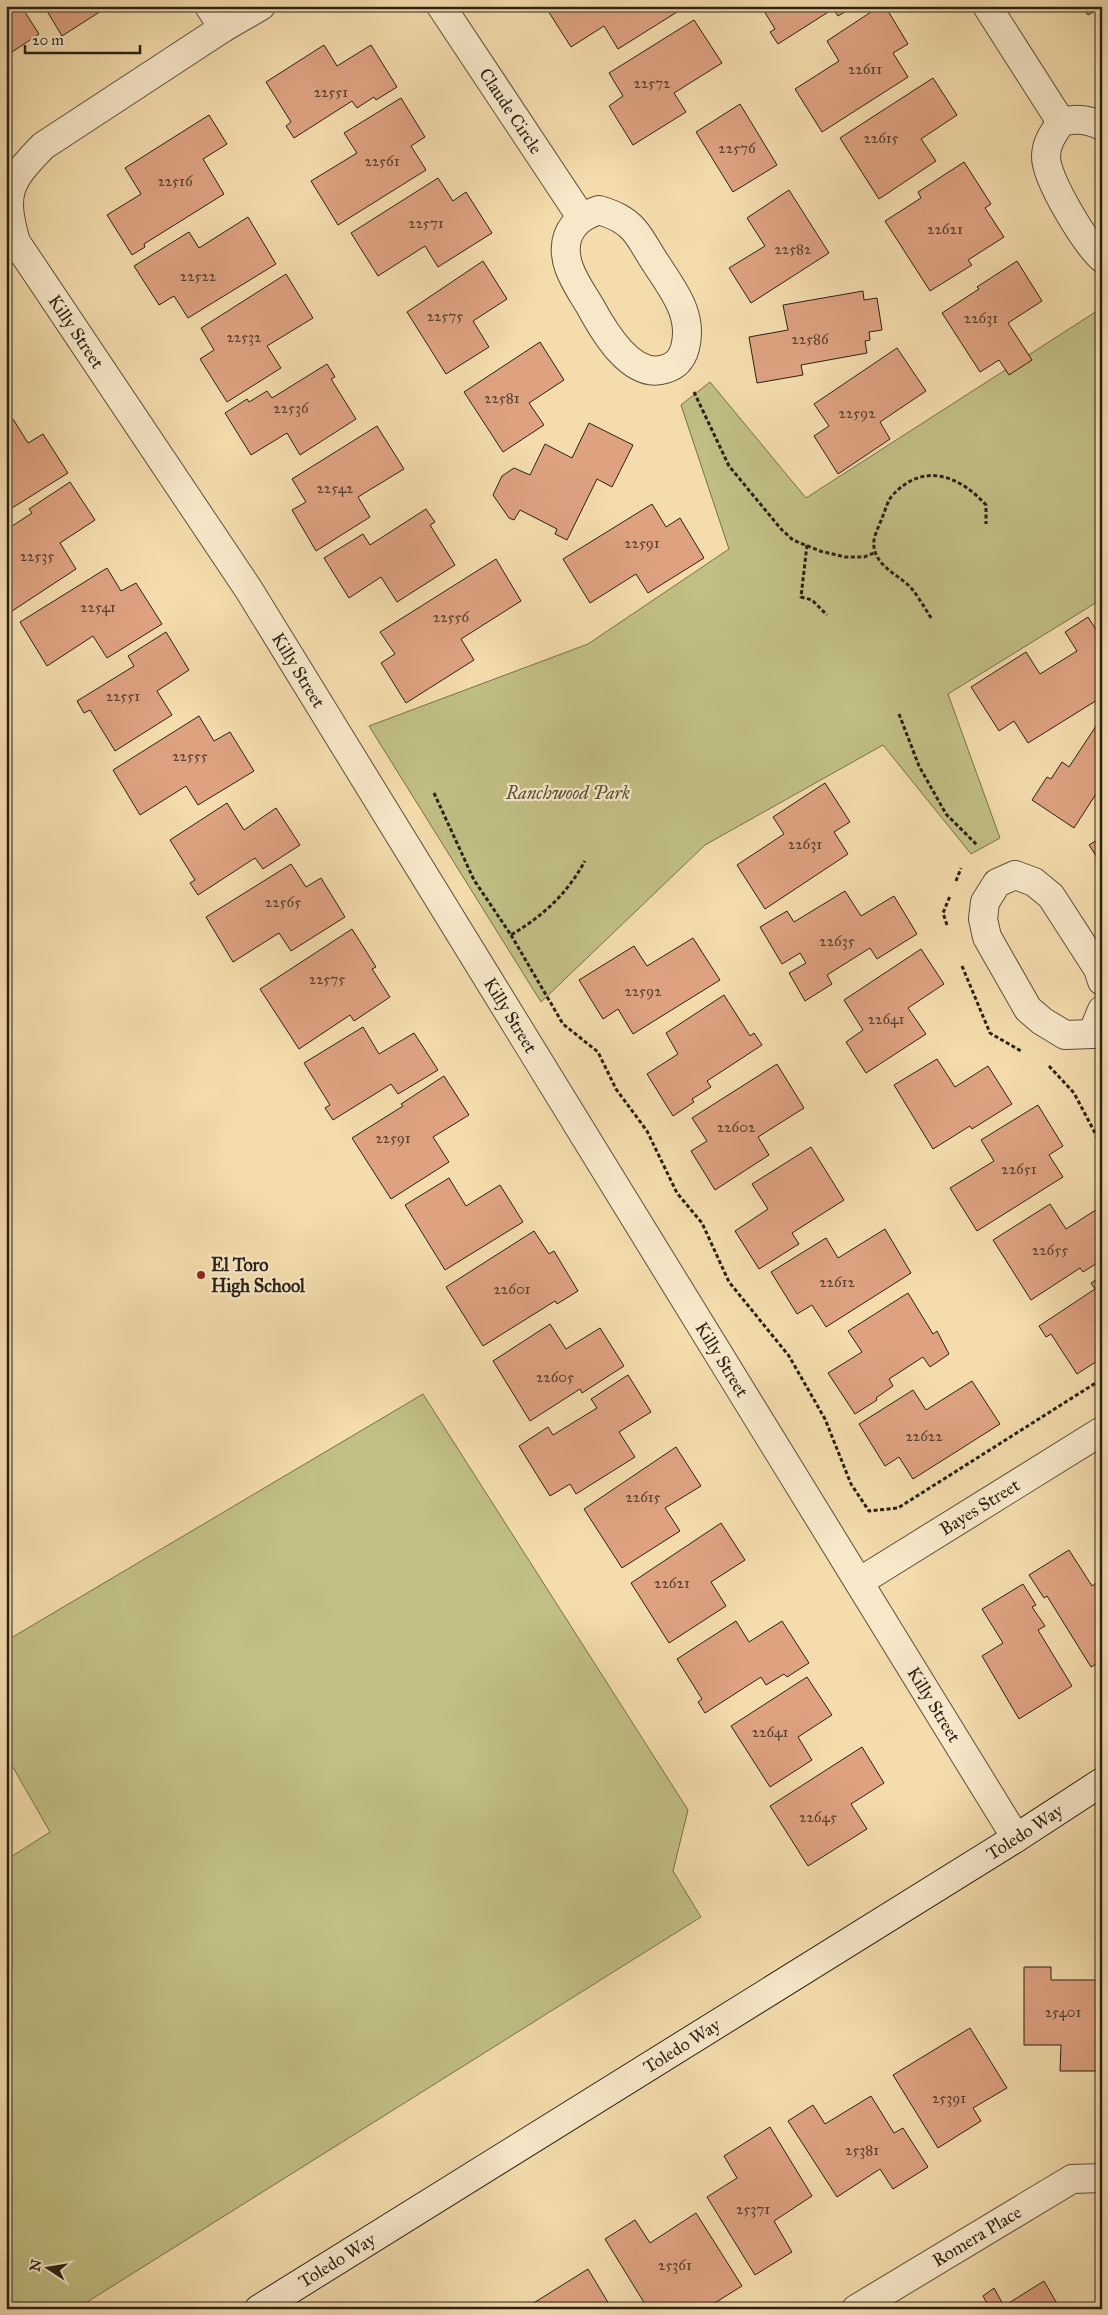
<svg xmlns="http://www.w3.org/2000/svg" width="1108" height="2315" font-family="'IM FELL Great Primer',serif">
<rect width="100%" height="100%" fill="#f4dcad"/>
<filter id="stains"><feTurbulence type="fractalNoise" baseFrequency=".004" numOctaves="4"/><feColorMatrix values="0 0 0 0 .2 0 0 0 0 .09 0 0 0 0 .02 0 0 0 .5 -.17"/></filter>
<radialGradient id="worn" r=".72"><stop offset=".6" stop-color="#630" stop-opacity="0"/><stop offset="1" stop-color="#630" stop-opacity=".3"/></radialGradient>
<path fill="#c1bf85" stroke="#76704d" d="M 1097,311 L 1102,312 L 1102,599 L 948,694 L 1000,838 L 971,854 L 883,745 L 705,845 L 541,1002 L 369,726 L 588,644 L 729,549 L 681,405 L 710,382 L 806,498 Z
M 423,1394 L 688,1810 L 673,1871 L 701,1917 L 76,2309 L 6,2309 L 6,1860 L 50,1832 L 6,1755 L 6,1641 Z"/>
<path fill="#dea281" stroke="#2a2115" d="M 6,6 L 21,6 L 39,34 L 6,56 Z
M 44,6 L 98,6 L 101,11 L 62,36 Z
M 545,6 L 673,6 L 677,12 L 618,49 L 604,26 L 571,47 Z
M 761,6 L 855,6 L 838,16 L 833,9 L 778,44 L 770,32 L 775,29 Z
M 880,6 L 885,6 L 908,44 L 893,53 L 908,77 L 822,132 L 795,89 L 839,61 L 827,41 Z
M 1082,6 L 1102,6 L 1102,7 L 1088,15 Z
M 694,20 L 722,63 L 674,93 L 686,112 L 633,145 L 609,106 L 623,96 L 609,73 Z
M 324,45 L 337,66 L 371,45 L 397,87 L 376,100 L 374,97 L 357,108 L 352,101 L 294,138 L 286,126 L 291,122 L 266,82 Z
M 933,78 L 957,115 L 921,139 L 936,161 L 879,199 L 840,138 Z
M 401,98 L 425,137 L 411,146 L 426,170 L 338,225 L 311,181 L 357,153 L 344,133 Z
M 740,104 L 777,165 L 733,192 L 696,132 Z
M 209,115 L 227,144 L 203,159 L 224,194 L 144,244 L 145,247 L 132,255 L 107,215 L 141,194 L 125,168 Z
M 964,162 L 991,204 L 985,208 L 1004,237 L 968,260 L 972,265 L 930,291 L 885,221 L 921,198 L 918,192 Z
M 438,178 L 453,201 L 466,192 L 492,233 L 438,267 L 425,246 L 378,276 L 351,233 Z
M 789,190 L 829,253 L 751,303 L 729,268 L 765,246 L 747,218 Z
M 248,217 L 276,264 L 188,318 L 174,296 L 159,305 L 134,266 L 189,232 L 199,248 Z
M 483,261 L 507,299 L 473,321 L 489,347 L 446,374 L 407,312 Z
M 1017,261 L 1042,301 L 1008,323 L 1032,360 L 1009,375 L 999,360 L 980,372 L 942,313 L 979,289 L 977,287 Z
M 286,274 L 313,318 L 267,346 L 281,368 L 227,402 L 200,359 L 214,350 L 201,328 Z
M 863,291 L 864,300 L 877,298 L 882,330 L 869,332 L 870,340 L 865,341 L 867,353 L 801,365 L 803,375 L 757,383 L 749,337 L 788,330 L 783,305 Z
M 540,342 L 564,380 L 529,403 L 544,425 L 503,452 L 464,392 Z
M 897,348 L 926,391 L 880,422 L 890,439 L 838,474 L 814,436 L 829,426 L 814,404 Z
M 327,364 L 335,377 L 331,379 L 356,419 L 300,455 L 287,433 L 251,455 L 225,413 L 247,399 L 249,402 L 267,391 L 272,398 Z
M 13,419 L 28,443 L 43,434 L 68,473 L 12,508 L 6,498 L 6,423 Z
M 589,423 L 633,445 L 612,487 L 597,479 L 567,540 L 555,534 L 557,529 L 520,510 L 514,520 L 509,518 L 493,495 L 502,476 L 514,468 L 530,475 L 545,444 L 572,458 Z
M 377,426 L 404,469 L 358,497 L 370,517 L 316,551 L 292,510 L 306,502 L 292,479 Z
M 70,482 L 95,520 L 60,543 L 76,569 L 6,615 L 6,530 L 32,513 L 29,509 Z
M 652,504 L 666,527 L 680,518 L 704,558 L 648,593 L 636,574 L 590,603 L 563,559 Z
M 426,509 L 435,522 L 430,525 L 455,565 L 397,602 L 381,577 L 349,598 L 324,558 L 363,534 L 370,545 Z
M 496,559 L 521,601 L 461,639 L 474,660 L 406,703 L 381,663 L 395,654 L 380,632 Z
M 107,568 L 121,591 L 136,583 L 162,624 L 107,658 L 93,636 L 47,666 L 20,622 Z
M 1088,617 L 1102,639 L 1102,697 L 1028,743 L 1014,721 L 999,731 L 971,687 L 1026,652 L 1040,674 L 1077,651 L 1065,632 Z
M 166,632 L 189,670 L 157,691 L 172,715 L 115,751 L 90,710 L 84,713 L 77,701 L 134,666 L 128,656 Z
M 199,716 L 214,741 L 230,732 L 254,771 L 198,805 L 186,786 L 140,815 L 113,770 Z
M 1102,717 L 1102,798 L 1096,794 L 1074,828 L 1032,800 L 1047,777 L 1051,779 L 1062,762 L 1069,767 Z
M 825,783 L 850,822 L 834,832 L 848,854 L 765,909 L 737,865 L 784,834 L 773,817 Z
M 227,803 L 244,830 L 276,808 L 300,845 L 263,869 L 255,858 L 198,895 L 190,883 L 195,880 L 170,840 Z
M 1102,837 L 1102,865 L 1089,845 Z
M 291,864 L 306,887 L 321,878 L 345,917 L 291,951 L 279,933 L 233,962 L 206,917 Z
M 845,891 L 861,916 L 894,896 L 917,934 L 877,959 L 870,948 L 827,975 L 832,984 L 805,1001 L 789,973 L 806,963 L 800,953 L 782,964 L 760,927 L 787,911 L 794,922 Z
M 352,929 L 376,967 L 372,969 L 390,997 L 354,1021 L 350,1015 L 299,1049 L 260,989 Z
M 693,938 L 720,980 L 633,1034 L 618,1009 L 603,1019 L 579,980 L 634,946 L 647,966 Z
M 921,949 L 944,984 L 908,1008 L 926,1034 L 866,1073 L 846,1042 L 863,1030 L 844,1000 Z
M 724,995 L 750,1036 L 754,1033 L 762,1045 L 707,1081 L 711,1087 L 692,1099 L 694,1102 L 673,1116 L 647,1074 L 678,1054 L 666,1033 Z
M 363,1027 L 379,1054 L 414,1033 L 438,1070 L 398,1094 L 391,1084 L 333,1120 L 325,1108 L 330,1105 L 304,1063 Z
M 937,1059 L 955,1087 L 988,1066 L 1012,1104 L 972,1129 L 970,1126 L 933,1149 L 894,1085 Z
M 777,1064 L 804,1108 L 758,1137 L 769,1155 L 715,1190 L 691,1151 L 707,1141 L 692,1118 Z
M 444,1076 L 469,1115 L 433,1137 L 449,1162 L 391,1199 L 352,1138 L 403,1106 L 401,1104 Z
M 1038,1105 L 1063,1146 L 1049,1155 L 1063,1177 L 977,1231 L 950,1188 L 994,1161 L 981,1140 Z
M 811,1147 L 844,1200 L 792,1233 L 799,1244 L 759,1269 L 735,1231 L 768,1209 L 752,1184 Z
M 449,1178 L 466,1206 L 500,1185 L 523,1222 L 445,1270 L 405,1205 Z
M 1050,1204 L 1066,1229 L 1102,1206 L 1102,1260 L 1083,1272 L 1080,1268 L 1031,1300 L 993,1240 Z
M 885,1229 L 911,1273 L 826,1327 L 812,1305 L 797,1314 L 771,1272 L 826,1238 L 838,1258 Z
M 534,1231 L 549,1254 L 554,1251 L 578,1291 L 557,1304 L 555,1301 L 483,1346 L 446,1287 Z
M 1102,1276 L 1102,1358 L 1077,1374 L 1051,1334 L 1046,1337 L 1039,1326 L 1095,1289 L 1091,1283 Z
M 908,1293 L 933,1334 L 937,1331 L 949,1354 L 930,1367 L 923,1357 L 889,1379 L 893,1386 L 876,1398 L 877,1400 L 855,1414 L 828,1373 L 862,1352 L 848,1331 Z
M 550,1324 L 566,1349 L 600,1328 L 624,1366 L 582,1393 L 580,1389 L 530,1421 L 493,1361 Z
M 628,1375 L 651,1412 L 619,1432 L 635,1457 L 576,1494 L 570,1484 L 550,1496 L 519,1446 L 548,1427 L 553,1435 L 597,1408 L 591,1399 Z
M 972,1381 L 1000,1424 L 913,1479 L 899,1457 L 885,1466 L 859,1424 L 913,1390 L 926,1410 Z
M 676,1447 L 701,1486 L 665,1508 L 680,1531 L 622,1568 L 584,1509 Z
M 721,1523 L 745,1560 L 711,1582 L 726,1606 L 669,1643 L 631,1583 Z
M 1069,1550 L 1092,1586 L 1102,1579 L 1102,1661 L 1091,1667 L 1047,1596 L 1044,1598 L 1029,1575 Z
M 1023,1584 L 1036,1605 L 1032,1607 L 1045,1626 L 1038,1630 L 1072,1686 L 1019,1719 L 982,1656 L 1003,1643 L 982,1609 Z
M 736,1621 L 749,1642 L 782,1621 L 809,1663 L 787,1677 L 784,1674 L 766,1685 L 761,1677 L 705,1713 L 698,1702 L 702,1699 L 677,1659 Z
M 807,1677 L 832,1715 L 798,1737 L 812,1760 L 770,1787 L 731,1726 Z
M 862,1747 L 884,1783 L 851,1804 L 867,1829 L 808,1866 L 770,1806 Z
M 1024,1967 L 1051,1967 L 1051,1980 L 1102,1980 L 1102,2071 L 1060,2071 L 1061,2045 L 1024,2045 Z
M 970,2028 L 1007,2088 L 973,2108 L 981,2121 L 938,2148 L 893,2075 Z
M 871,2096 L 894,2133 L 903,2128 L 928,2167 L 893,2189 L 880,2169 L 837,2197 L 788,2121 L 813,2105 L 825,2124 Z
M 770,2127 L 812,2196 L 774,2221 L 792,2252 L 755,2275 L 707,2197 L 737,2178 L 724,2156 Z
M 696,2213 L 742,2286 L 705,2309 L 648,2309 L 605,2239 L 635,2220 L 650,2243 Z
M 588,2269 L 612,2309 L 524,2309 Z
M 1044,2281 L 1060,2309 L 990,2309 L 983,2296 L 994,2288 L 1004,2306 Z
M 1100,2302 L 1102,2309 L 1089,2309 Z"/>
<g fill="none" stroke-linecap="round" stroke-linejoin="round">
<g stroke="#5c503b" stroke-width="30">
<g id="street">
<path d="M 209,6 L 223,28"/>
<path id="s1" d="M 261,6 L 223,28 L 43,146 C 8,182 2,193 16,242 L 249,590 L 1016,1838"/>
<path id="s2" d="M 441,6 L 581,217"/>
<path d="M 987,6 L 1061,122"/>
<path d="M 1102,126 C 1088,119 1075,118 1061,122 C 1053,134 1046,143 1046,157 C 1046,179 1085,243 1102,258"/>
<path d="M 599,210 C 612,214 625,219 634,230 C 642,239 648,252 655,262 C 672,289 694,314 685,348 C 682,359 676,366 665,369 C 631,380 603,330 590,306 C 578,286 559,261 568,236 C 574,221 585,215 599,210 Z"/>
<path d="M 1092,1034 L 1065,1035 L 1042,1021 L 1028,1009 L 987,937 L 983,919 L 985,902 L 997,883 L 1015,875 L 1034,882 L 1051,896 L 1098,969 L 1102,981"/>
<path d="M 1092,1034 L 1102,1010"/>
<path id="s3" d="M 859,1582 L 1102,1431"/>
<path id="s4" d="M 856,2309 L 1072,2179 L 1102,2178"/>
</g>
</g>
<g stroke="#2a2115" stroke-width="30">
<g id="secondary">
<path id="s5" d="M 259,2309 L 1016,1838 L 1102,1782"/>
</g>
</g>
<path stroke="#2a2115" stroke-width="3" stroke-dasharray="4 2.5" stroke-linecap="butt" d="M 694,392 L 729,466 L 781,529 L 793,540 L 820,551 L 845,557 L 864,557 L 876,552
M 807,545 L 801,597 L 812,600 L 827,615
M 931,618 C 925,608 919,598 912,589 C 900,575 877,568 874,547 C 872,539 879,526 882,518 C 885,511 887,503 891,497 C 922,461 959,475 986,505 L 986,524
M 899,714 L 919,766 L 946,814 L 977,845
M 434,793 L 474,880 L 511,935 C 544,915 566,895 585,861
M 956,881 L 961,868
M 947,925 L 943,913 L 950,896
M 511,935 L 563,1024 L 598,1052 L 616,1089 L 647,1131 L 677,1193 L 702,1223 L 729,1282 L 789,1356 L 825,1419 L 851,1484 L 869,1511 L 898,1508 L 1102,1379
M 962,966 L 990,1033 L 1021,1051
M 1049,1066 L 1074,1093 L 1102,1146"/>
<use href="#street" stroke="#f8e8ca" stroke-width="28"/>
<use href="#secondary" stroke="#f8e8ca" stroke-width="28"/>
</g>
<circle fill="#8f2418" stroke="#f8e8ca" stroke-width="2" cx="201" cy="1275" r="5"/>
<g text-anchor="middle" stroke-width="4.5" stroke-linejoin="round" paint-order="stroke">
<g font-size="15" fill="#574130">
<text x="865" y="74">22611</text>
<text x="652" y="88">22572</text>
<text x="331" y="97">22551</text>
<text x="881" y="143">22615</text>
<text x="737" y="153">22576</text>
<text x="382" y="166">22561</text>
<text x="175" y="186">22516</text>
<text x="426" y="228">22571</text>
<text x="945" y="234">22621</text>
<text x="793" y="254">22582</text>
<text x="198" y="281">22522</text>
<text x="445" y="321">22575</text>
<text x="981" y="323">22631</text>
<text x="244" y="342">22532</text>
<text x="810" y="344">22586</text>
<text x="502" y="403">22581</text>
<text x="291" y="413">22536</text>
<text x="857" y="418">22592</text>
<text x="335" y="493">22542</text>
<text x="642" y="548">22591</text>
<text x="37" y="561">22535</text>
<text x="98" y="612">22541</text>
<text x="451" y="622">22556</text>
<text x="123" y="701">22551</text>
<text x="190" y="761">22555</text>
<text x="805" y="849">22631</text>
<text x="283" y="907">22565</text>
<text x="837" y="946">22635</text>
<text x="327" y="984">22575</text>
<text x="643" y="996">22592</text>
<text x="886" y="1024">22641</text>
<text x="736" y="1132">22602</text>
<text x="393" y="1143">22591</text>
<text x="1019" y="1174">22651</text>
<text x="1050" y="1255">22655</text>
<text x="837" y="1287">22612</text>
<text x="512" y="1294">22601</text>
<text x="555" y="1382">22605</text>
<text x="924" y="1441">22622</text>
<text x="643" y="1502">22615</text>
<text x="672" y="1588">22621</text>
<text x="770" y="1737">22641</text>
<text x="818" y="1822">22645</text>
<text x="1063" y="2017">25401</text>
<text x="949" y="2103">25391</text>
<text x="862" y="2155">25381</text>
<text x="753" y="2214">25371</text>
<text x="675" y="2270">25361</text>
</g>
<g font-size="18" fill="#2a2115" stroke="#f8e8ca">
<text dy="6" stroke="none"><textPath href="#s2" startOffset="126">Claude Circle</textPath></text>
<text dy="6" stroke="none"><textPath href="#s1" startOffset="475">Killy Street</textPath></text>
<text dy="6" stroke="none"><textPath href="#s1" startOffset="880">Killy Street</textPath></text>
<text dy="6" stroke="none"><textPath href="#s1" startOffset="1285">Killy Street</textPath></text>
<text dy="6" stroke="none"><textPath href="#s1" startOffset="1689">Killy Street</textPath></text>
<text dy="6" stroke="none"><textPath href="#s3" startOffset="142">Bayes Street</textPath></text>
<text dy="6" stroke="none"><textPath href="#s1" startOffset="2094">Killy Street</textPath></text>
<text dy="6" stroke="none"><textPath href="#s5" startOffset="902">Toledo Way</textPath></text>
<text dy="6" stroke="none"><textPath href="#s5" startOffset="498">Toledo Way</textPath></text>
<text dy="6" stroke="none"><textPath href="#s4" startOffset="141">Romera Place</textPath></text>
<text dy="6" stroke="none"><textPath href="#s5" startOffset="92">Toledo Way</textPath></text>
</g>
<g font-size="18" font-style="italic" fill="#575037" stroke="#f8e8ca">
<text x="568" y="799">Ranchwood Park</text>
</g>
<g font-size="18" font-weight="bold" fill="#2a2115" stroke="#f8e8ca" text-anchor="start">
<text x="211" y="1271">El Toro<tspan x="211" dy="21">High School</tspan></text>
</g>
</g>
<rect width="1108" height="2315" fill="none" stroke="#f4dcad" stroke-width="25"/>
<rect x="8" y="8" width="1093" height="2300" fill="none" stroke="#2a2115" stroke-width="2.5"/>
<rect x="12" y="12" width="1083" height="2290" fill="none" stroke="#2a2115"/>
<g transform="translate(48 2268) rotate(282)" stroke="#f8e8ca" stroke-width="4" paint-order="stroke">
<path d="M0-4L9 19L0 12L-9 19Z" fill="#2a2115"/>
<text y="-8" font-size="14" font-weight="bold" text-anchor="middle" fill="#2a2115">N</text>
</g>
<path d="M25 45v8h115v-8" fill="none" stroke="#2a2115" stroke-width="2.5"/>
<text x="32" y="45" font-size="15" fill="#2a2115" stroke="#f8e8ca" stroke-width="4" paint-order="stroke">20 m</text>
<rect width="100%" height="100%" filter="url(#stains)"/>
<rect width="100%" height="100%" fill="url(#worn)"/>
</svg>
